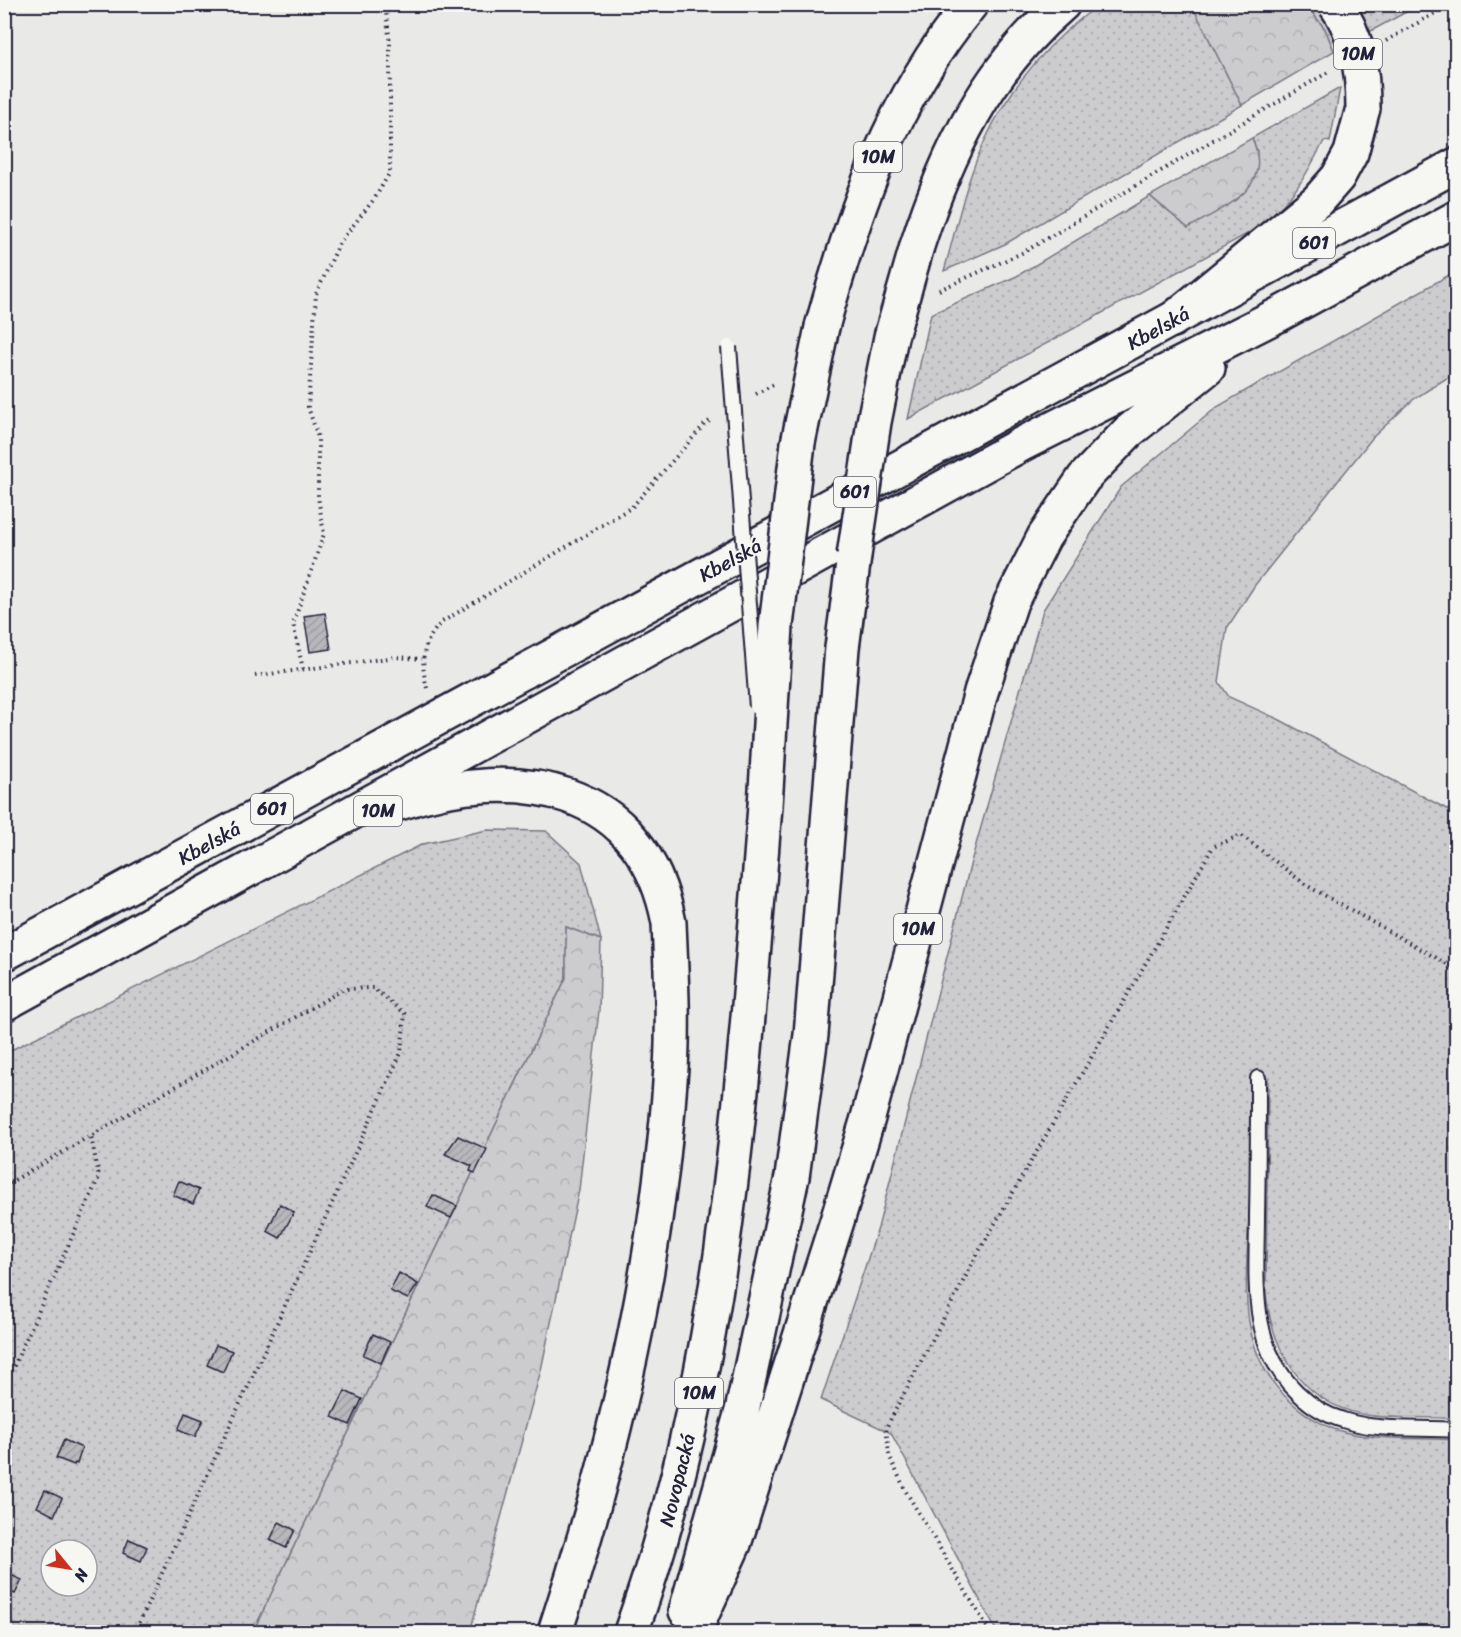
<svg xmlns="http://www.w3.org/2000/svg" width="1461" height="1637" font-family="Sriracha,sans-serif">
<defs>
<pattern id="green-dots" width="8" height="8" patternUnits="userSpaceOnUse" patternTransform="scale(1.5)"><rect width="8" height="8" fill="#ccccce"/><path d="M2 2h.1M6 6h.1" fill="none" stroke="#afafb2" stroke-width="1.8" stroke-linecap="round"/></pattern>
<pattern id="forest-crowns" width="20" height="18" patternUnits="userSpaceOnUse" patternTransform="scale(1.5)"><rect width="20" height="18" fill="#ccccce"/><path d="M2 6a3 3 0 1 1 6 0M12 15a3 3 0 1 1 6 0" fill="none" stroke="#afafb2"/></pattern>
<pattern id="building-hatch" width="6" height="6" patternUnits="userSpaceOnUse" patternTransform="scale(1.5)"><rect width="6" height="6" fill="#b8b8bc"/><path d="M-1 1l2-2M0 6l6-6M5 7l2-2" fill="none" stroke="#9e9ea2"/></pattern>
</defs>
<rect width="100%" height="100%" fill="#e9e9e7"/>
<filter id="ink" filterUnits="userSpaceOnUse"><feTurbulence type="fractalNoise" baseFrequency=".0167" numOctaves="2"/><feDisplacementMap in="SourceGraphic" scale="12" xChannelSelector="R" yChannelSelector="G"/><feConvolveMatrix kernelMatrix="1 2 1 2 8 2 1 2 1" color-interpolation-filters="sRGB"/></filter>
<g filter="url(#ink)">
<path fill="url(#green-dots)" stroke="#777784" stroke-width="1.5" fill-rule="evenodd" d="M 1099,5 L 1192,5 L 1242,105 L 1005,244 L 944,271 C 957,226 966,178 987,136 C 1011,85 1053,37 1099,5 Z
M 1306,5 L 1419,5 L 1334,51 L 1325,29 Z
M 1340,88 L 1330,142 L 1324,141 C 1303,181 1294,198 1258,228 L 908,419 L 931,314 L 1017,276 L 1150,196 L 1188,228 L 1257,151 L 1252,138 Z
M 1456,271 L 1456,372 L 1414,399 L 1373,437 L 1255,585 L 1227,628 L 1219,682 L 1229,697 L 1280,720 L 1456,814 L 1456,1419 C 1429,1416 1401,1419 1374,1416 C 1307,1409 1273,1356 1266,1294 L 1268,1078 L 1254,1078 C 1252,1124 1251,1170 1249,1215 C 1247,1277 1236,1344 1282,1393 C 1297,1409 1314,1421 1334,1429 C 1373,1442 1416,1437 1456,1440 L 1456,1632 L 997,1632 L 891,1433 L 821,1400 L 878,1228 L 971,862 L 1043,610 L 1121,487 L 1217,407 Z
M 487,830 L 546,831 L 581,863 L 601,940 L 566,927 L 566,978 L 253,1632 L 5,1632 L 5,1053 L 423,844 ZM 51,1550 L 87,1550 L 87,1586 L 51,1586 Z"/>
<path fill="url(#forest-crowns)" stroke="#777784" stroke-width="1.5" d="M 1192,5 L 1306,5 L 1325,29 L 1334,51 L 1242,105 Z
M 1252,138 C 1275,190 1224,207 1188,228 L 1150,196 Z
M 566,927 L 601,940 L 599,1010 L 579,1190 L 541,1370 L 470,1632 L 253,1632 L 566,978 Z"/>
<path fill="url(#building-hatch)" stroke="#22223b" stroke-width="1.5" d="M 325,613 L 331,649 L 310,652 L 304,616 Z
M 458,1136 L 487,1149 L 475,1173 L 470,1171 L 472,1166 L 445,1154 Z
M 179,1181 L 199,1190 L 193,1204 L 173,1195 Z
M 433,1195 L 457,1206 L 451,1218 L 427,1207 Z
M 280,1204 L 294,1212 L 280,1238 L 267,1231 Z
M 399,1273 L 418,1284 L 408,1299 L 390,1291 Z
M 373,1334 L 390,1342 L 381,1363 L 363,1355 Z
M 216,1345 L 232,1351 L 223,1372 L 207,1365 Z
M 345,1391 L 362,1399 L 350,1425 L 332,1417 Z
M 185,1413 L 203,1420 L 195,1437 L 178,1430 Z
M 64,1440 L 82,1448 L 77,1464 L 75,1463 L 74,1465 L 56,1458 Z
M 45,1490 L 62,1498 L 54,1516 L 37,1507 Z
M 279,1522 L 295,1530 L 286,1548 L 270,1540 Z
M 129,1539 L 147,1547 L 141,1561 L 123,1553 Z
M 4,1572 L 22,1580 L 15,1594 L 4,1589 Z"/>
<g fill="none" stroke-linecap="round" stroke-linejoin="round">
<g stroke="#22223b" stroke-width="18">
<path id="service" d="M 1258,1078 C 1258,1124 1258,1170 1257,1216 C 1257,1278 1248,1345 1297,1392 C 1310,1405 1325,1415 1343,1420 C 1379,1432 1419,1427 1456,1430"/>
</g>
<g stroke="#22223b" stroke-width="38">
<path id="primary" d="M 4,954 L 1456,165"/>
</g>
<g stroke="#22223b" stroke-width="38">
<path id="trunk" d="M 917,246 C 947,153 987,69 1063,4
M 1172,320 L 1317,201 L 1338,177 L 1351,153 L 1363,108
M 822,327 C 855,208 891,101 971,4
M 399,803 C 516,764 643,783 669,923 C 671,971 674,1020 671,1068 C 659,1260 615,1450 555,1632
M 4,1004 L 1022,444 L 1278,315 L 1456,218
M 686,1611 L 742,1411 L 792,1177 L 811,1035 L 842,648 L 854,556
M 631,1632 C 726,1367 743,1085 765,806
M 694,1632 L 734,1544 L 838,1218 L 868,1118 L 981,692 L 1011,602 L 1044,537 L 1084,478 L 1128,432 L 1208,368"/>
</g>
<path stroke="#22223b" stroke-width="4" stroke-dasharray="1.5 4.5" stroke-linecap="butt" d="M 1386,41 L 1451,4
M 939,290 L 1024,252 L 1330,71
M 756,394 L 776,383
M 303,669 L 293,624 L 324,534 L 318,497 L 318,437 L 308,407 L 316,294 L 340,242 L 375,198 L 390,172 L 390,43 L 385,4
M 255,676 L 396,657 L 422,659
M 427,688 C 420,662 422,642 442,622 L 632,507 L 704,425 L 711,420
M 4,1186 L 344,989 L 373,988 L 405,1014 L 401,1053 L 135,1632
M 4,1388 L 99,1177 L 91,1136
M 990,1632 L 905,1490 L 889,1455 L 886,1428 L 978,1253 L 1213,847 L 1241,835 L 1306,885 L 1456,969"/>
<use href="#service" stroke="#f6f6f2" stroke-width="14"/>
<use href="#primary" stroke="#f6f6f2" stroke-width="33"/>
<use href="#trunk" stroke="#f6f6f2" stroke-width="33"/>
<g stroke="#22223b" stroke-width="18" stroke-linecap="butt">
<path id="service-bridge" d="M 729,347 L 757,707"/>
</g>
<g stroke="#22223b" stroke-width="38" stroke-linecap="butt">
<path id="trunk-bridge" d="M 1335,4 C 1358,34 1363,72 1363,108
M 854,556 L 874,422 L 891,337 L 917,246
M 765,806 L 776,626 L 798,443 L 822,327"/>
</g>
<use href="#service-bridge" stroke="#f6f6f2" stroke-width="14"/>
<use href="#trunk-bridge" stroke="#f6f6f2" stroke-width="33"/>
</g>
</g>
<g text-anchor="middle" stroke-width="4.5" stroke-linejoin="round" paint-order="stroke">
<g fill="#f6f6f2" stroke="#626272" stroke-width="1.5">
<rect x="1334" y="39" width="48" height="30" rx="4.5"/>
<rect x="854" y="142" width="48" height="30" rx="4.5"/>
<rect x="1293" y="228" width="42" height="30" rx="4.5"/>
<rect x="834" y="477" width="42" height="30" rx="4.5"/>
<rect x="251" y="794" width="42" height="30" rx="4.5"/>
<rect x="354" y="796" width="48" height="30" rx="4.5"/>
<rect x="894" y="914" width="48" height="30" rx="4.5"/>
<rect x="675" y="1378" width="48" height="30" rx="4.5"/>
</g>
<g font-size="18" font-weight="bold" fill="#22223b">
<text x="1358" y="60">10M</text>
<text x="878" y="163">10M</text>
<text x="1314" y="249">601</text>
<text x="855" y="498">601</text>
<text x="272" y="815">601</text>
<text x="378" y="817">10M</text>
<text x="918" y="935">10M</text>
<text x="699" y="1399">10M</text>
</g>
<g font-size="20" fill="#22223b" stroke="#f6f6f2">
<text transform="translate(1158 328) rotate(-29)" y="7">Kbelská</text>
<text transform="translate(730 560) rotate(-29)" y="7">Kbelská</text>
<text transform="translate(209 843) rotate(-29)" y="7">Kbelská</text>
<text transform="translate(677 1480) rotate(-76)" y="7">Novopacká</text>
</g>
</g>
<rect width="1461" height="1637" fill="none" stroke="#f6f6f2" stroke-width="24"/>
<rect x="12" y="12" width="1437" height="1613" fill="none" stroke="#22223b" stroke-width="2" filter="url(#ink)"/>
<g transform="translate(69 1568) rotate(120)"><circle r="28" fill="#f6f6f2" stroke="#a1a1a9" stroke-width="1.5"/>
<path d="M0-4.5L10 22L0 15L-10 22Z" fill="#c8321e"/>
<text y="-9" font-size="16" font-weight="bold" text-anchor="middle" fill="#22223b">N</text>
</g>
</svg>
